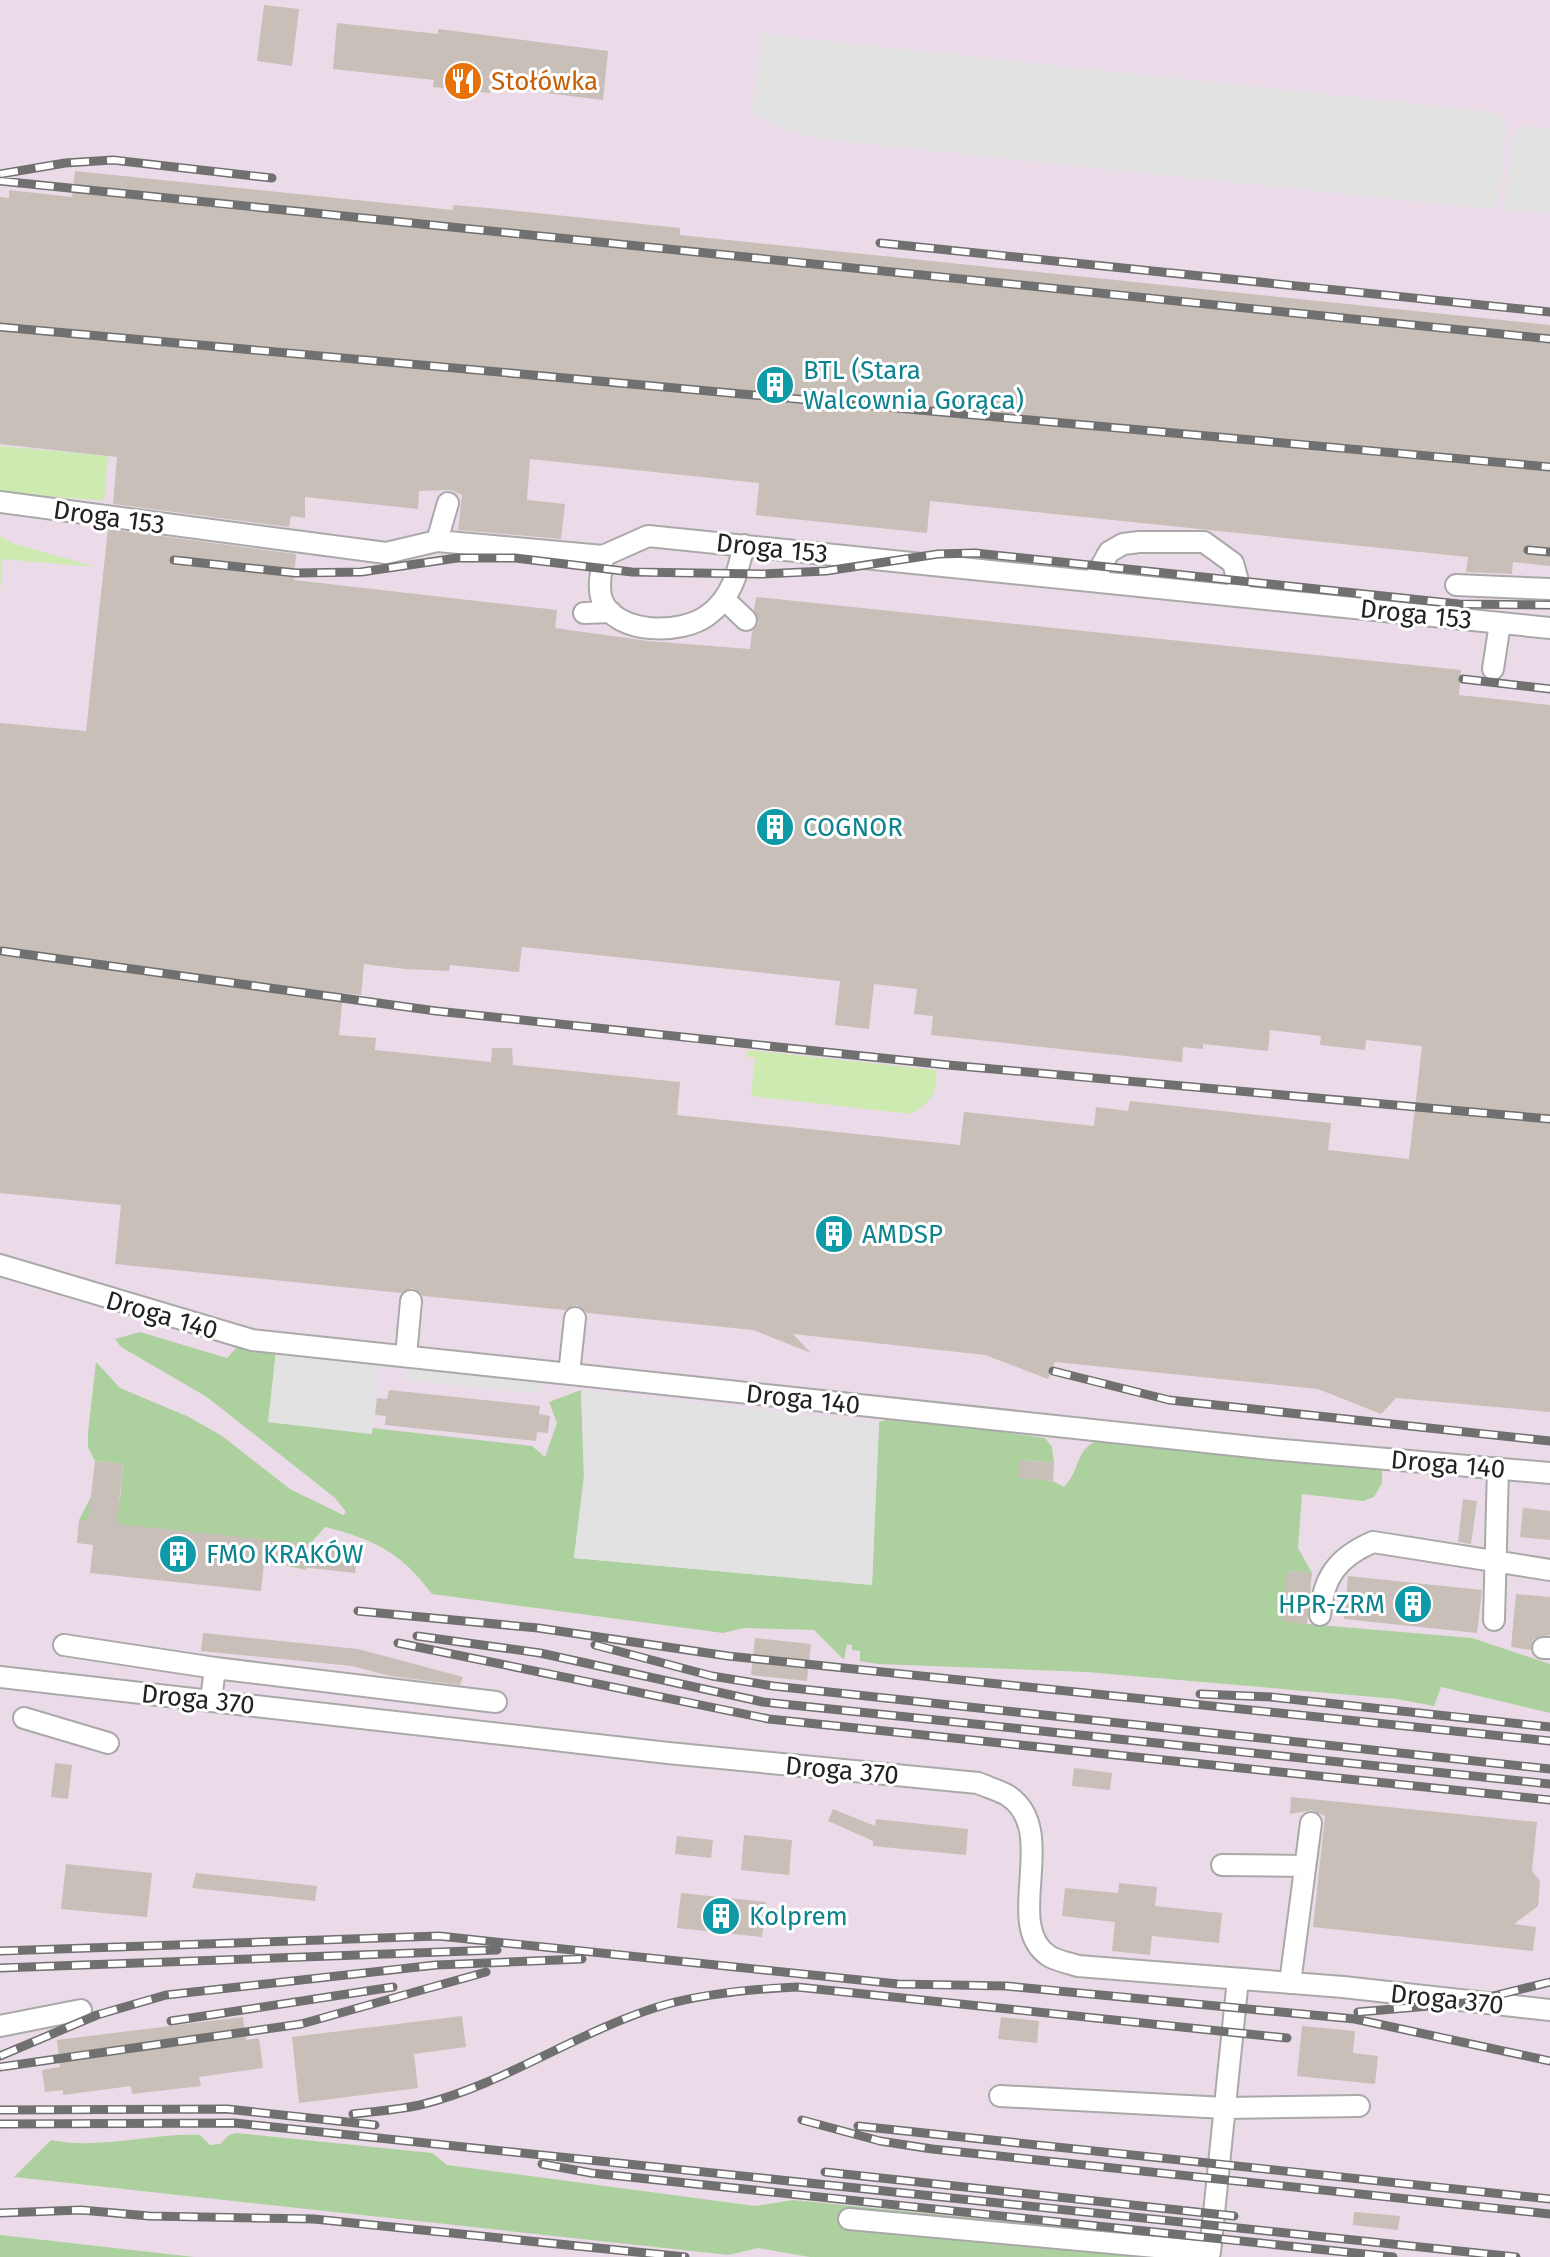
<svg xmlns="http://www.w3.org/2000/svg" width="1550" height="2257" font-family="'Fira Sans',sans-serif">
<rect width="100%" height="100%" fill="#f2efe9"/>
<path fill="#ebdbe8" d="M 0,0 L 1550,0 L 1550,2257 L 0,2257 Z"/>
<path fill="#cdebb0" d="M 0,446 L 108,456 L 104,501 L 0,492 Z
M 0,536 L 12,543 L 95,567 L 2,559 L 0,594 Z
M 748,1050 L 936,1070 C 939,1091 929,1104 911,1114 L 751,1096 L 755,1058 L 747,1057 Z"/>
<path fill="#add19e" d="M 140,1332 L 227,1358 L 240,1344 L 276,1350 L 269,1422 L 371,1434 L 372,1428 L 532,1446 L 545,1457 L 557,1423 L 549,1402 L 581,1390 L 584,1476 L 574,1558 L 872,1585 L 879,1422 L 895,1417 L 1045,1438 L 1052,1447 L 1054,1463 L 1021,1460 L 1019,1477 L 1053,1481 L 1064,1487 C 1084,1465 1072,1449 1105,1437 L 1382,1468 L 1382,1483 L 1374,1497 L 1363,1501 L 1302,1494 L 1298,1548 L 1312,1573 L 1287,1571 L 1307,1624 L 1472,1638 L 1550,1664 L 1550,1713 L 1441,1687 L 1434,1706 L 1397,1699 L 1087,1672 L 878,1664 L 860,1661 L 860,1651 L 852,1650 L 852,1645 L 847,1644 L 844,1660 L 814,1630 L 744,1628 L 723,1633 L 432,1594 C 401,1552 373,1539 325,1527 L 309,1545 L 306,1570 L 79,1520 L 91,1497 L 120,1500 L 123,1464 L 95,1461 L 88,1447 L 88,1433 L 96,1362 L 120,1388 L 189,1417 L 222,1436 L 290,1489 L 343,1515 L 346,1512 L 335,1498 L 207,1397 L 121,1347 L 115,1339 Z
M 236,2133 L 432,2153 L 447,2165 L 755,2206 L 793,2200 L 1156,2236 L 1187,2248 L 1192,2257 L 810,2257 L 758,2248 L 729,2255 L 14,2177 L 51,2140 C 101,2150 150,2133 200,2135 L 210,2145 L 220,2144 L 229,2135 Z
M 0,2235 L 194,2257 L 0,2257 Z"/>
<path fill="#e2e2e2" d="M 761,34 L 1494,112 L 1503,117 L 1507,127 L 1498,210 L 828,140 L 787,131 L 752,113 Z
M 1520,126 L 1550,128 L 1550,214 L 1504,210 L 1511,137 Z
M 276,1350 L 379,1361 L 372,1434 L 268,1422 Z
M 407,1365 L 542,1379 L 540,1394 L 405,1380 Z
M 581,1390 L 879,1422 L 872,1585 L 574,1558 L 584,1476 Z"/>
<path fill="#c7bfb8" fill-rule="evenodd" d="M 264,5 L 299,9 L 292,66 L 257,61 Z
M 337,23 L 438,34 L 438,29 L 608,51 L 603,100 L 491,86 L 490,93 L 433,87 L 434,80 L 333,69 Z
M 75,171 L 453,210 L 453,205 L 499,209 L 680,228 L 680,235 L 1550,325 L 1550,566 L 1513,562 L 1512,574 L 1466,572 L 1468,557 L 930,501 L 927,533 L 756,515 L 759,483 L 530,459 L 527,500 L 565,504 L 561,539 L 458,530 L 462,495 L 451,490 L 419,491 L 418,509 L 305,497 L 305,518 L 291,516 L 289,527 L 113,504 L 117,457 L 0,444 L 0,197 L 9,198 L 9,190 L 72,197 Z
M 108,529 L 296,554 L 294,580 L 557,610 L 555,628 L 648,641 L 750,649 L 752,631 L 759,622 L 754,610 L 756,597 L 1461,670 L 1459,695 L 1550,705 L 1550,1412 L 1396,1398 L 1381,1414 L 1318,1389 L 1055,1362 L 1048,1379 L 985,1355 L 793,1334 L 811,1353 L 753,1330 L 587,1313 L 577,1305 L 565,1310 L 423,1296 L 413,1288 L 401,1293 L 115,1264 L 121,1205 L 0,1193 L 0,723 L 86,731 ZM 522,947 L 840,981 L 835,1025 L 869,1029 L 874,984 L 917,989 L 914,1014 L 933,1016 L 931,1035 L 1182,1062 L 1183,1047 L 1203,1049 L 1203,1044 L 1268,1051 L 1270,1030 L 1321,1036 L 1320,1045 L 1365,1050 L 1366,1040 L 1422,1046 L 1409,1159 L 1328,1150 L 1331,1123 L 1130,1101 L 1128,1111 L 1096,1107 L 1094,1126 L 964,1112 L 960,1145 L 677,1115 L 680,1082 L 513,1065 L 512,1048 L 492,1048 L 491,1062 L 375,1050 L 376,1038 L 339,1035 L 343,993 L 361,995 L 364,964 L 405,969 L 449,971 L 450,965 L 519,972 Z
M 389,1390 L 540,1406 L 539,1414 L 550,1416 L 548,1433 L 537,1432 L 536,1441 L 385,1425 L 386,1416 L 375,1415 L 377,1398 L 387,1399 Z
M 1020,1460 L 1054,1463 L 1053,1481 L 1018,1478 Z
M 95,1461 L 123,1464 L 117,1524 L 358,1549 L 355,1573 L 264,1563 L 261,1591 L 90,1573 L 93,1545 L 77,1543 L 79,1520 L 88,1521 Z
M 1463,1499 L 1477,1501 L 1471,1544 L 1458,1542 Z
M 1523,1508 L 1550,1511 L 1550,1540 L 1520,1537 Z
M 1287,1571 L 1312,1573 L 1307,1624 L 1282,1621 Z
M 1348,1576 L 1482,1590 L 1477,1633 L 1344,1619 Z
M 1516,1594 L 1550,1597 L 1550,1635 L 1533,1639 L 1530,1650 L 1511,1647 Z
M 203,1633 L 358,1649 L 463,1677 L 460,1685 L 390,1676 L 352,1666 L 201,1651 Z
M 755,1638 L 811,1644 L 807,1681 L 751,1675 Z
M 55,1763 L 72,1765 L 68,1799 L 51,1797 Z
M 1074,1768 L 1112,1773 L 1110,1790 L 1072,1786 Z
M 1291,1797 L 1537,1822 L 1532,1871 L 1540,1881 L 1538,1906 L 1514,1924 L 1536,1927 L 1533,1951 L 1313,1927 L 1325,1816 L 1312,1810 L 1290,1814 Z
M 833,1809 L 875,1826 L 876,1819 L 968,1829 L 966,1855 L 873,1846 L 873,1841 L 828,1821 Z
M 744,1835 L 792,1840 L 789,1875 L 741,1870 Z
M 677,1836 L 713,1840 L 711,1858 L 675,1854 Z
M 66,1864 L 152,1873 L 147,1917 L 61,1909 Z
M 196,1873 L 317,1886 L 315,1901 L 192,1888 Z
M 1119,1883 L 1157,1887 L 1155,1906 L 1222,1913 L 1219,1943 L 1152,1936 L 1150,1955 L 1112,1951 L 1115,1922 L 1062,1916 L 1065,1888 L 1118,1893 Z
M 681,1893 L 766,1902 L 762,1937 L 677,1928 Z
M 462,2016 L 466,2047 L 414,2054 L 418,2088 L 299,2103 L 292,2037 Z
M 243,2017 L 246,2040 L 259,2038 L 263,2068 L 199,2077 L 201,2086 L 132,2094 L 131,2086 L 63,2095 L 63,2090 L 45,2092 L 42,2070 L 60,2067 L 57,2040 Z
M 1001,2017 L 1039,2021 L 1037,2043 L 998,2039 Z
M 1302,2026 L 1355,2031 L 1353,2053 L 1378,2056 L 1375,2084 L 1297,2076 Z
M 1354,2212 L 1400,2216 L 1398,2230 L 1353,2225 Z"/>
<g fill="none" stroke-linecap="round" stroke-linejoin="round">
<g stroke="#a9a9a9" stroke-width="24">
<path id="minor" d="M 0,502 L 386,553 L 437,541 L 603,556 L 648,536 L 1550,628
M 437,541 L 448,503
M 603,556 C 602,570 597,586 602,600 C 616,635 682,635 708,615 C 732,598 738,571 744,545
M 1093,581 L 1109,552 L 1123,544 L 1139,542 L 1204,542 L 1233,563 L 1242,596
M 1456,585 L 1550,589
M 724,599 L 746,620
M 584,613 L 611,612
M 1493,669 L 1500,623
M 0,1265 L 252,1340 L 1271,1449 L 1550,1473
M 406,1356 L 411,1301
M 569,1374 L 575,1318
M 1320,1615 C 1323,1577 1338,1557 1373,1542 L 1550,1570
M 1494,1620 L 1498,1468
M 64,1645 L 215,1668 L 211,1700
M 1543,1648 L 1550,1648
M 215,1668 L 496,1702
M 0,1677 L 668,1753 L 978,1783 C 987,1787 998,1790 1007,1795 C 1062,1830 1001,1925 1049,1956 C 1057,1961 1069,1963 1078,1966 L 1343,1987 L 1550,2010
M 24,1718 L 108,1743
M 1222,1865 L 1305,1866
M 1290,1983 L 1311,1823
M 0,2026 L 81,2010
M 1000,2096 L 1225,2108 L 1359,2106
M 849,2219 L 1210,2252 L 1238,1979"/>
</g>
<use href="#minor" stroke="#fff" stroke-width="20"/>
<g stroke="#707070" stroke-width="9">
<path id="rail" d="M 0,174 L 65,163 L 113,160 L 272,178
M 0,181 L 1550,339
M 880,243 L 1550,312
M 0,327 L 1550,467
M 1528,550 L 1550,552
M 174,560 L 296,573 L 361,572 L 457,558 L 515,558 L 632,572 L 762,574 L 826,571 L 938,554 L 975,553 L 1459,604 L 1550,605
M 1463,679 L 1550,689
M 2,951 L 436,1011 L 948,1065 L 1550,1119
M 1053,1371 L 1169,1400 L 1550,1441
M 358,1611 L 538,1628 L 728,1656 L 1550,1741
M 417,1636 L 540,1653 L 763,1702 L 1550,1784
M 398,1643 L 769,1719 L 1550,1800
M 595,1645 L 712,1676 L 773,1686 L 1550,1769
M 1200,1694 L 1271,1697 L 1550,1727
M 0,1951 L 439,1936 L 898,1984 L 1006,1986 L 1355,2019 L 1550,2061
M 0,1968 L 497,1950
M 1358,2012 L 1465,2003 L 1550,1982
M 171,2021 L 393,1987
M 0,2056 L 97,2015 L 166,1995 L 436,1965 L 582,1959
M 0,2067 L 301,2024 L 486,1972
M 0,2110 L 227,2109 L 375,2125
M 353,2114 C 375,2111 398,2110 420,2105 C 506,2084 579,2030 664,2005 C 707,1993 752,1989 797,1987 L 1287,2038
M 802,2120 L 880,2141 L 932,2149 L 1550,2214
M 0,2124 L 235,2123 L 1516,2257
M 858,2126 L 1550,2199
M 542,2164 L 591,2173 L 1393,2257
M 825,2172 L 1234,2216
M 0,2213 L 81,2210 L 149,2216 L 314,2219 L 685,2257"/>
</g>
<use href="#rail" stroke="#fff" stroke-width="6" stroke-dasharray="18" stroke-linecap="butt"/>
</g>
<defs>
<g id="restaurant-disc" transform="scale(2)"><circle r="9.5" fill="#e8710a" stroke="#fff"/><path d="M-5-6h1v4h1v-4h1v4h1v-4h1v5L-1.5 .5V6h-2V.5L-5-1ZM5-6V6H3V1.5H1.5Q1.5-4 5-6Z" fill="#fff"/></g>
<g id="building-disc" transform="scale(2)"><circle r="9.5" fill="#0f9aa8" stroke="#fff"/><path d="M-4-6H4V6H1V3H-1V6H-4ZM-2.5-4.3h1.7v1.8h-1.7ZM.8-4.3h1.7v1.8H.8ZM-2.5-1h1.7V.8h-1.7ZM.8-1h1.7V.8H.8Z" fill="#fff"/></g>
</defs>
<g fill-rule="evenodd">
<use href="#restaurant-disc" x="463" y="81"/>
<use href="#building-disc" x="775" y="385"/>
<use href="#building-disc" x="775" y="827"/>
<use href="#building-disc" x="834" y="1234"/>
<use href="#building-disc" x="178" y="1554"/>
<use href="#building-disc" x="1413" y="1604"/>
<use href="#building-disc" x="721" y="1916"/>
</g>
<g text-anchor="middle" stroke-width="6" stroke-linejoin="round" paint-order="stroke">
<g font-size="26" fill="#c56008" stroke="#fff" text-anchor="start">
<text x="491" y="90">Stołówka</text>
</g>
<g font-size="26" fill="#0d838f" stroke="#fff" text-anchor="start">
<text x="803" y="379">BTL (Stara<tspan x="803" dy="30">Walcownia Gorąca)</tspan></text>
<text x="803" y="836">COGNOR</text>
<text x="862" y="1243">AMDSP</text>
<text x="206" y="1563">FMO KRAKÓW</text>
<text x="1385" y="1613" text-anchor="end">HPR-ZRM</text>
<text x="749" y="1925">Kolprem</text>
</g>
<g font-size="26" fill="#222" stroke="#fff">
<text transform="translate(109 517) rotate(8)" y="9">Droga 153</text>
<text transform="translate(772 548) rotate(6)" y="9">Droga 153</text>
<text transform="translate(1416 614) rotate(6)" y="9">Droga 153</text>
<text transform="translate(162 1315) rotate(16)" y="9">Droga 140</text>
<text transform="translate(803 1399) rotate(6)" y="9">Droga 140</text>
<text transform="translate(1448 1464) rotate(5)" y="9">Droga 140</text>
<text transform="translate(198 1699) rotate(6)" y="9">Droga 370</text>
<text transform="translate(842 1770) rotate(5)" y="9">Droga 370</text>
<text transform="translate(1447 1999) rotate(6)" y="9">Droga 370</text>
</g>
</g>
</svg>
